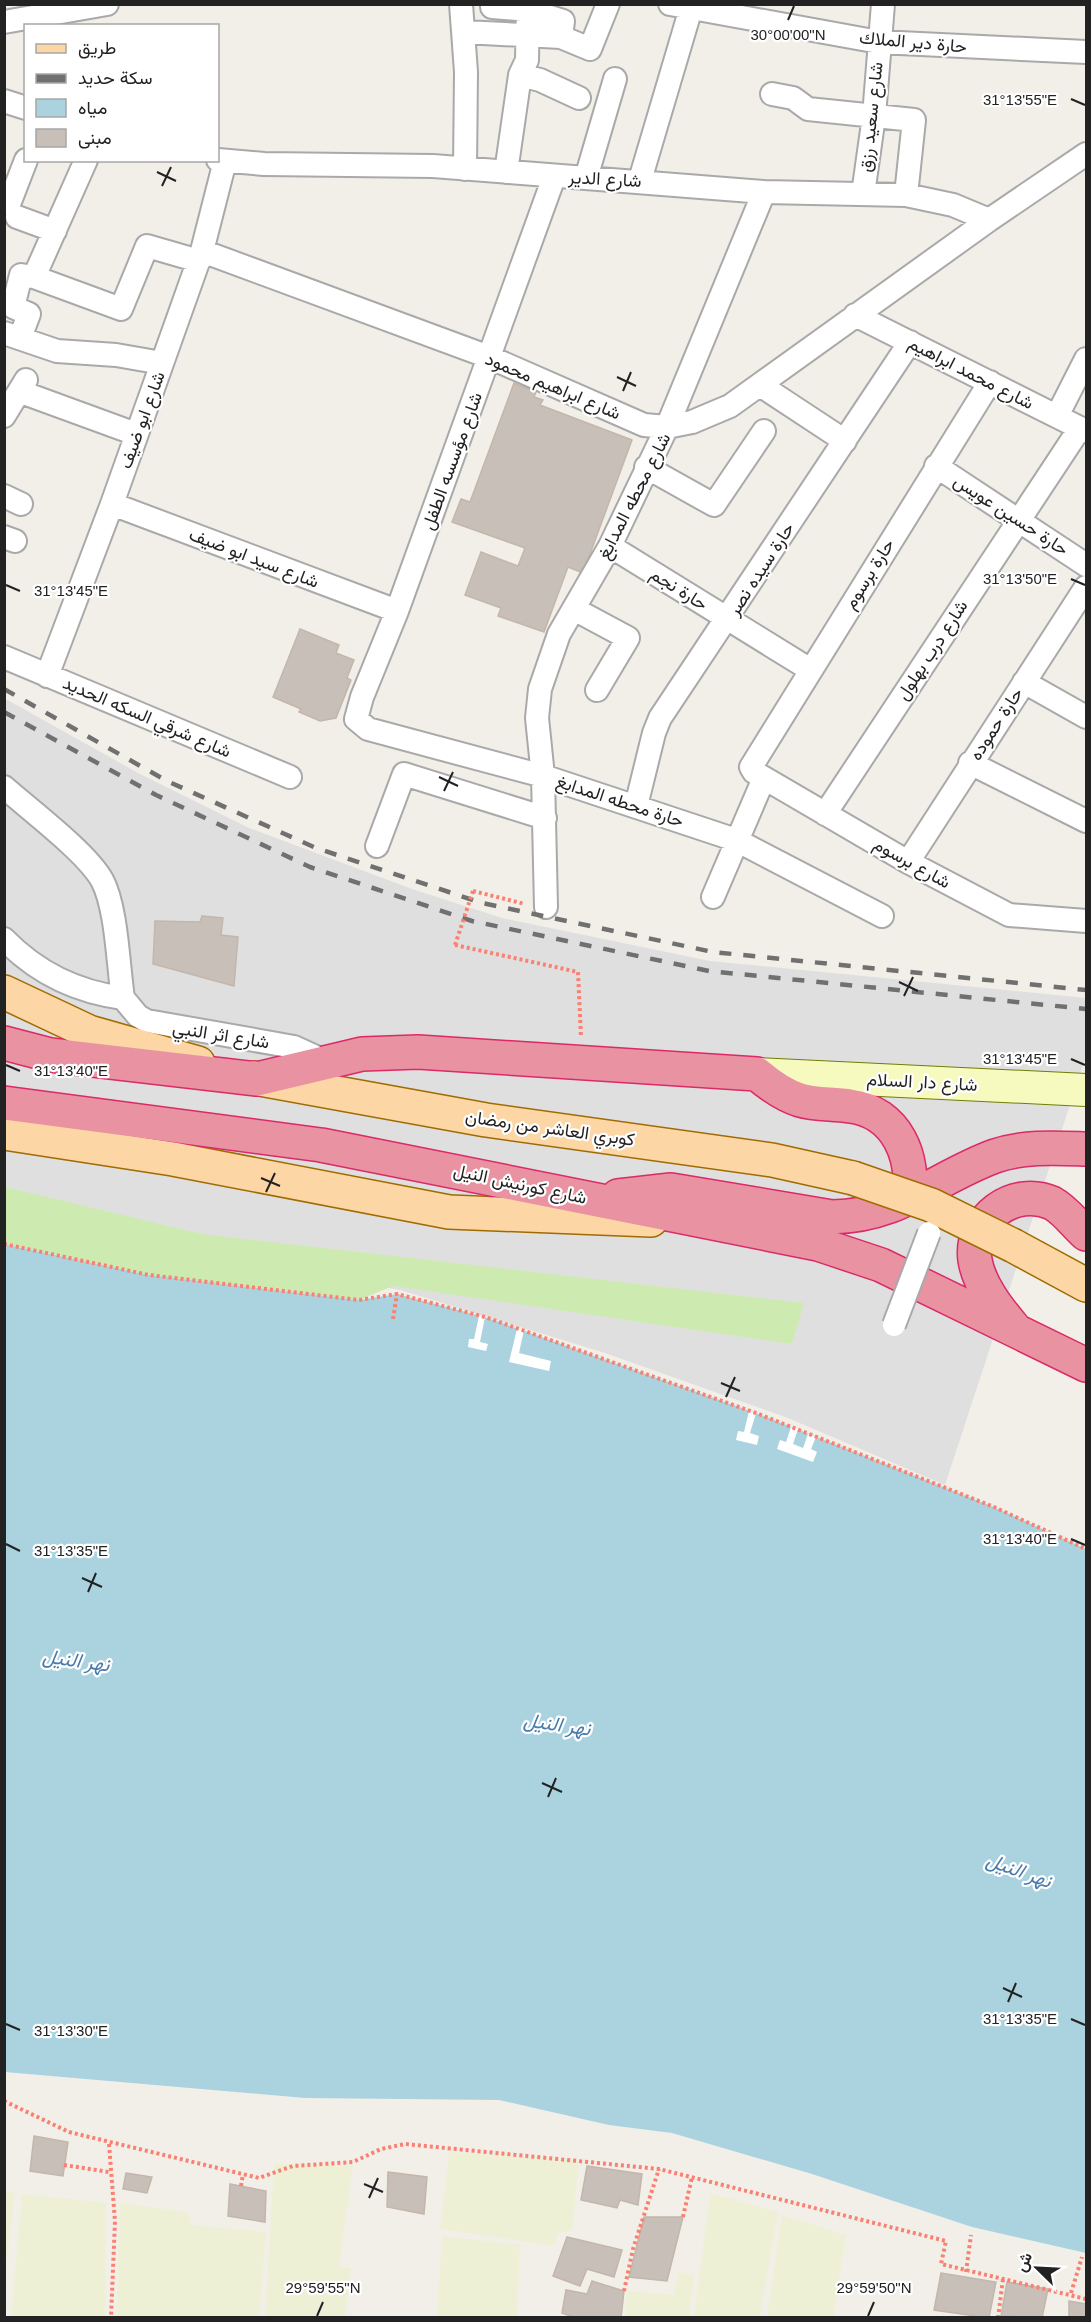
<svg xmlns="http://www.w3.org/2000/svg" width="1091" height="2322" font-family="Helvetica,Vazirmatn,sans-serif">
<rect width="100%" height="100%" fill="#f2efe9"/>
<path fill="#e0dfdf" d="M 4,698 L 140,774 L 249,828 L 412,889 L 502,918 L 710,961 L 1086,998 L 1086,1056 L 945,1485 L 788,1418 L 605,1353 L 400,1290 L 5,1219 Z"/>
<path fill="#eef0d5" d="M 449,2152 L 579,2161 L 572,2230 L 557,2234 L 556,2246 L 440,2229 Z
M 274,2164 L 353,2165 L 339,2267 L 351,2268 L 345,2317 L 265,2317 Z
M 5,2191 L 15,2192 L 5,2275 L 4,2191 Z
M 710,2193 L 778,2212 L 760,2317 L 694,2317 Z
M 22,2194 L 106,2203 L 105,2317 L 11,2317 Z
M 120,2203 L 188,2212 L 191,2225 L 266,2232 L 259,2317 L 116,2317 Z
M 782,2215 L 846,2235 L 833,2317 L 767,2317 Z
M 442,2236 L 520,2245 L 517,2317 L 437,2317 Z
M 679,2272 L 694,2276 L 689,2317 L 625,2317 L 627,2291 L 674,2295 Z"/>
<path fill="#cdebb0" d="M 5,1187 L 202,1234 L 804,1303 L 792,1344 L 393,1286 L 359,1300 L 149,1275 L 5,1244 Z"/>
<path fill="#aad3df" d="M 4,1244 L 149,1275 L 359,1300 L 397,1294 L 485,1317 L 756,1413 L 994,1507 L 1086,1549 L 1086,2253 L 972,2227 L 812,2174 L 672,2133 L 609,2125 L 499,2100 L 305,2098 L 5,2072 Z"/>
<path fill="#fff" d="M 479,1316 L 485,1317 L 480,1342 L 488,1344 L 486,1351 L 468,1347 L 469,1339 L 474,1339 Z
M 517,1329 L 524,1330 L 519,1353 L 551,1361 L 549,1371 L 509,1362 Z
M 749,1411 L 756,1413 L 750,1433 L 759,1436 L 757,1445 L 736,1440 L 738,1431 L 744,1432 Z
M 791,1427 L 798,1429 L 793,1444 L 803,1448 L 808,1434 L 816,1437 L 811,1449 L 817,1452 L 813,1462 L 777,1449 L 780,1440 L 786,1442 Z"/>
<path fill="#c7bfb8" stroke="#c4b6ab" stroke-width="1.5" d="M 514,383 L 536,392 L 534,397 L 543,400 L 540,405 L 632,440 L 583,573 L 568,567 L 544,632 L 498,616 L 501,608 L 465,595 L 481,552 L 518,566 L 525,548 L 452,522 L 461,499 L 470,502 Z
M 300,629 L 339,645 L 336,653 L 354,660 L 347,678 L 351,680 L 336,718 L 320,721 L 299,712 L 301,709 L 273,697 Z
M 202,916 L 223,918 L 221,935 L 238,937 L 234,986 L 153,964 L 155,921 L 200,922 Z
M 34,2136 L 68,2142 L 63,2176 L 30,2171 Z
M 587,2166 L 642,2174 L 638,2205 L 620,2200 L 617,2208 L 581,2200 Z
M 388,2172 L 427,2177 L 424,2214 L 387,2207 Z
M 126,2173 L 152,2177 L 147,2193 L 123,2189 Z
M 230,2184 L 266,2191 L 265,2222 L 228,2216 Z
M 644,2217 L 683,2217 L 667,2281 L 629,2277 Z
M 567,2237 L 622,2250 L 614,2277 L 587,2269 L 580,2286 L 553,2276 Z
M 941,2273 L 996,2282 L 989,2318 L 934,2310 Z
M 592,2281 L 624,2291 L 621,2318 L 576,2318 L 562,2313 L 566,2290 L 587,2294 Z
M 1007,2282 L 1048,2289 L 1042,2318 L 1001,2316 Z
M 1069,2301 L 1086,2304 L 1086,2318 L 1069,2318 Z"/>
<g fill="none" stroke-linecap="round" stroke-linejoin="round">
<g stroke="#a9a9a9" stroke-width="26">
<path id="street" d="M 461,4 L 466,72 L 465,169
M 670,4 L 879,42 L 1086,52
M 492,7 L 528,10 L 563,21 L 561,37
M 4,22 L 107,4
M 464,32 L 561,37 L 590,49 L 608,4
M 520,75 L 540,80 L 579,98
M 772,94 L 793,98 L 808,109 L 914,120 L 906,195
M 4,101 L 26,108
M 218,160 L 264,164 L 433,166 L 764,192 L 906,195 L 953,205 L 989,220
M 506,172 L 520,75 L 527,60 L 528,4
M 554,177 L 397,611 L 362,697 L 356,719 L 368,729 L 543,776 L 736,840 L 882,916
M 586,178 L 615,79
M 640,180 L 691,8
M 863,194 L 874,116 L 883,4
M 9,204 L 26,160
M 17,217 L 55,231
M 202,251 L 489,357 L 644,425 L 667,427 L 764,192
M 34,277 L 121,309 L 147,246 L 199,261
M 855,315 L 1086,431
M 4,333 L 57,351 L 116,355 L 162,363
M 20,338 L 29,314 L 13,307 L 21,275 L 34,277 L 86,160
M 990,382 L 751,767 L 754,772 L 908,862 L 1009,915 L 1086,921
M 760,385 L 845,441
M 21,392 L 136,434
M 4,416 L 26,380
M 1057,416 L 1086,359
M 936,466 L 1086,565
M 646,467 L 714,505 L 764,431
M 4,496 L 21,504
M 112,504 L 397,611
M 4,537 L 15,541
M 610,546 L 809,669
M 574,609 L 628,638 L 597,690
M 4,657 L 290,777
M 47,676 L 112,504 L 202,251 L 225,161
M 1024,682 L 1086,717
M 970,763 L 1086,821
M 4,787 C 30,810 86,852 102,880 C 117,908 118,966 123,998
M 636,806 L 654,733 L 660,718 L 910,342
M 825,814 L 1080,428
M 377,846 L 404,774 L 545,818
M 908,862 L 1086,587
M 713,897 L 764,778
M 546,907 L 543,776 L 537,718 L 540,689 L 559,634 L 610,546 L 667,427 L 692,422 L 730,406 L 989,220 L 1086,154
M 4,939 C 37,973 76,992 123,998
M 123,998 L 138,1016 L 147,1021 L 294,1047 L 327,1062"/>
</g>
<g stroke="#707d05" stroke-width="34">
<path id="secondary" d="M 757,1074 L 1086,1090"/>
</g>
<g stroke="#a06b00" stroke-width="36">
<path id="primary" d="M 4,992 L 89,1032 L 198,1063
M 254,1078 L 486,1120 L 772,1160 L 853,1178
M 4,1133 L 173,1159 L 449,1212 L 651,1220
M 1014,1246 L 1086,1285"/>
</g>
<g stroke="#dc2a67" stroke-width="36">
<path id="highway" d="M 4,1043 L 50,1055 L 257,1079 L 362,1054 L 418,1052 L 757,1074 C 770,1085 784,1095 800,1100 C 817,1105 833,1103 850,1106 C 897,1112 916,1158 908,1199
M 4,1103 L 321,1145 L 818,1244 L 881,1265 L 1086,1365
M 618,1196 L 671,1190 L 832,1217 C 900,1216 935,1178 995,1156 C 1024,1146 1056,1148 1086,1149
M 1014,1328 C 998,1309 979,1285 975,1260 C 969,1219 1014,1186 1052,1203 C 1065,1210 1075,1224 1086,1234"/>
</g>
<path stroke="#fa8072" stroke-width="4" stroke-dasharray="3 3" stroke-linecap="butt" d="M 473,891 L 525,904
M 455,945 L 578,972 L 581,1037
M 4,1244 L 149,1275 L 359,1300 L 397,1294 L 485,1317 L 756,1413 L 994,1507 L 1086,1549
M 393,1319 L 397,1294
M 4,2101 L 69,2132 L 259,2178 L 293,2166 L 353,2162 L 381,2149 L 405,2144 L 659,2169 L 946,2241 L 941,2264 L 1086,2299
M 109,2144 L 115,2221 L 111,2318
M 64,2165 L 109,2172
M 241,2186 L 243,2174
M 683,2217 L 692,2177
M 966,2272 L 971,2235
M 624,2291 L 633,2249 L 659,2169
M 1071,2293 L 1082,2257
M 998,2318 L 1003,2279"/>
<use href="#street" stroke="#fff" stroke-width="22"/>
<use href="#secondary" stroke="#f7fabf" stroke-width="32"/>
<use href="#primary" stroke="#fcd6a4" stroke-width="33"/>
<use href="#highway" stroke="#e892a2" stroke-width="33"/>
<path stroke="#707070" stroke-width="4.5" stroke-dasharray="12 12" stroke-linecap="butt" d="M 4,689 L 167,781 L 316,848 L 482,903 L 713,952 L 1086,990
M 4,712 L 156,795 L 310,867 L 472,921 L 709,971 L 1086,1009"/>
<g stroke="#a9a9a9" stroke-width="26" stroke-linecap="butt">
<path id="street-bridge" d="M 894,1325 L 929,1233"/>
</g>
<g stroke="#a06b00" stroke-width="36" stroke-linecap="butt">
<path id="primary-bridge" d="M 853,1178 L 931,1205 L 1014,1246"/>
</g>
<path stroke="#fa8072" stroke-width="4" stroke-dasharray="3 3" stroke-linecap="butt" d="M 455,945 L 473,891"/>
<use href="#street-bridge" stroke="#fff" stroke-width="22"/>
<use href="#primary-bridge" stroke="#fcd6a4" stroke-width="33"/>
</g>
<path fill="none" stroke="#222" stroke-width="2" d="M 788,20 L 794,6M 1071,99 L 1085,105M 157,172 L 176,181M 162,186 L 171,167M 617,377 L 636,386M 623,391 L 631,372M 1071,579 L 1085,585M 6,585 L 20,591M 439,777 L 458,786M 444,791 L 453,772M 899,982 L 918,991M 904,996 L 913,977M 1071,1059 L 1085,1065M 6,1065 L 20,1071M 261,1178 L 280,1186M 266,1192 L 275,1173M 721,1383 L 740,1391M 726,1397 L 735,1377M 1071,1539 L 1085,1545M 6,1544 L 20,1551M 82,1578 L 102,1587M 88,1592 L 96,1573M 542,1783 L 562,1792M 548,1797 L 556,1778M 1003,1988 L 1022,1997M 1008,2002 L 1016,1983M 1071,2019 L 1085,2025M 6,2024 L 20,2030M 364,2184 L 383,2192M 369,2198 L 378,2178M 317,2316 L 323,2302M 868,2316 L 874,2302"/>
<g text-anchor="middle" stroke-width="4.5" stroke-linejoin="round" paint-order="stroke">
<g font-size="18" fill="#222" stroke="#fff">
<text transform="translate(913 42) rotate(5)" y="6">حارة دير الملاك</text>
<text transform="translate(871 117) rotate(-84)" y="6">شارع سعيد رزق</text>
<text transform="translate(605 179) rotate(3)" y="6">شارع الدير</text>
<text transform="translate(971 373) rotate(27)" y="6">شارع محمد ابراهيم</text>
<text transform="translate(553 386) rotate(23)" y="6">شارع ابراهيم محمود</text>
<text transform="translate(142 420) rotate(-70)" y="6">شارع ابو ضيف</text>
<text transform="translate(452 461) rotate(-70)" y="6">شارع مؤسسه الطفل</text>
<text transform="translate(634 496) rotate(-63)" y="6">شارع محطه المدابغ</text>
<text transform="translate(1011 515) rotate(33)" y="6">حارة حسين عويس</text>
<text transform="translate(254 558) rotate(21)" y="6">شارع سيد ابو ضيف</text>
<text transform="translate(761 569) rotate(-57)" y="6">حارة سيده نصر</text>
<text transform="translate(869 574) rotate(-58)" y="6">حارة برسوم</text>
<text transform="translate(679 589) rotate(32)" y="6">حارة نجم</text>
<text transform="translate(932 650) rotate(-57)" y="6">شارع درب بهلول</text>
<text transform="translate(147 717) rotate(23)" y="6">شارع شرقي السكه الحديد</text>
<text transform="translate(996 724) rotate(-57)" y="6">حارة حموده</text>
<text transform="translate(620 801) rotate(18)" y="6">حارة محطه المدابغ</text>
<text transform="translate(912 863) rotate(29)" y="6">شارع برسوم</text>
<text transform="translate(221 1035) rotate(9)" y="6">شارع اثر النبي</text>
<text transform="translate(922 1082) rotate(3)" y="6">شارع دار السلام</text>
<text transform="translate(550 1128) rotate(8)" y="6">كوبري العاشر من رمضان</text>
<text transform="translate(520 1184) rotate(12)" y="6">شارع كورنيش النيل</text>
</g>
<g font-size="20" font-style="italic" fill="#4a7aab" stroke="#fff">
<text transform="translate(76 1660) rotate(8)" y="7">نهر النيل</text>
<text transform="translate(557 1724) rotate(8)" y="7">نهر النيل</text>
<text transform="translate(1019 1870) rotate(20)" y="7">نهر النيل</text>
</g>
</g>
<g font-size="15" text-anchor="middle" fill="#222" stroke="#fff" stroke-width="4.5" stroke-linejoin="round" paint-order="stroke">
<text x="788" y="40">30°00'00"N</text>
<text x="1020" y="105">31°13'55"E</text>
<text x="1020" y="584">31°13'50"E</text>
<text x="71" y="596">31°13'45"E</text>
<text x="1020" y="1064">31°13'45"E</text>
<text x="71" y="1076">31°13'40"E</text>
<text x="1020" y="1544">31°13'40"E</text>
<text x="71" y="1556">31°13'35"E</text>
<text x="1020" y="2024">31°13'35"E</text>
<text x="71" y="2036">31°13'30"E</text>
<text x="323" y="2293">29°59'55"N</text>
<text x="874" y="2293">29°59'50"N</text>
</g>
<rect width="1091" height="2322" fill="none" stroke="#222222" stroke-width="12"/>
<rect x="24" y="24" width="195" height="138" fill="#ffffff" stroke="#a7a7a7" stroke-width="1.5"/>
<rect x="36" y="44" width="30" height="9" fill="#fcd6a4" stroke="#a7a7a7" stroke-width="1.5"/>
<text x="78" y="54" font-size="18" fill="#222222">طريق</text>
<rect x="36" y="74" width="30" height="9" fill="#707070" stroke="#a7a7a7" stroke-width="1.5"/>
<text x="78" y="84" font-size="18" fill="#222222">سكة حديد</text>
<rect x="36" y="99" width="30" height="18" fill="#aad3df" stroke="#a7a7a7" stroke-width="1.5"/>
<text x="78" y="114" font-size="18" fill="#222222">مياه</text>
<rect x="36" y="129" width="30" height="18" fill="#c7bfb8" stroke="#a7a7a7" stroke-width="1.5"/>
<text x="78" y="144" font-size="18" fill="#222222">مبنى</text>
<g transform="translate(1037 2268) rotate(294)" stroke="#ffffff" stroke-width="4.5" paint-order="stroke">
<path d="M0-4.5L10 22L0 15L-10 22Z" fill="#222222"/>
<text y="-9" font-size="16" font-weight="bold" text-anchor="middle" fill="#222222">ش</text>
</g>
</svg>
